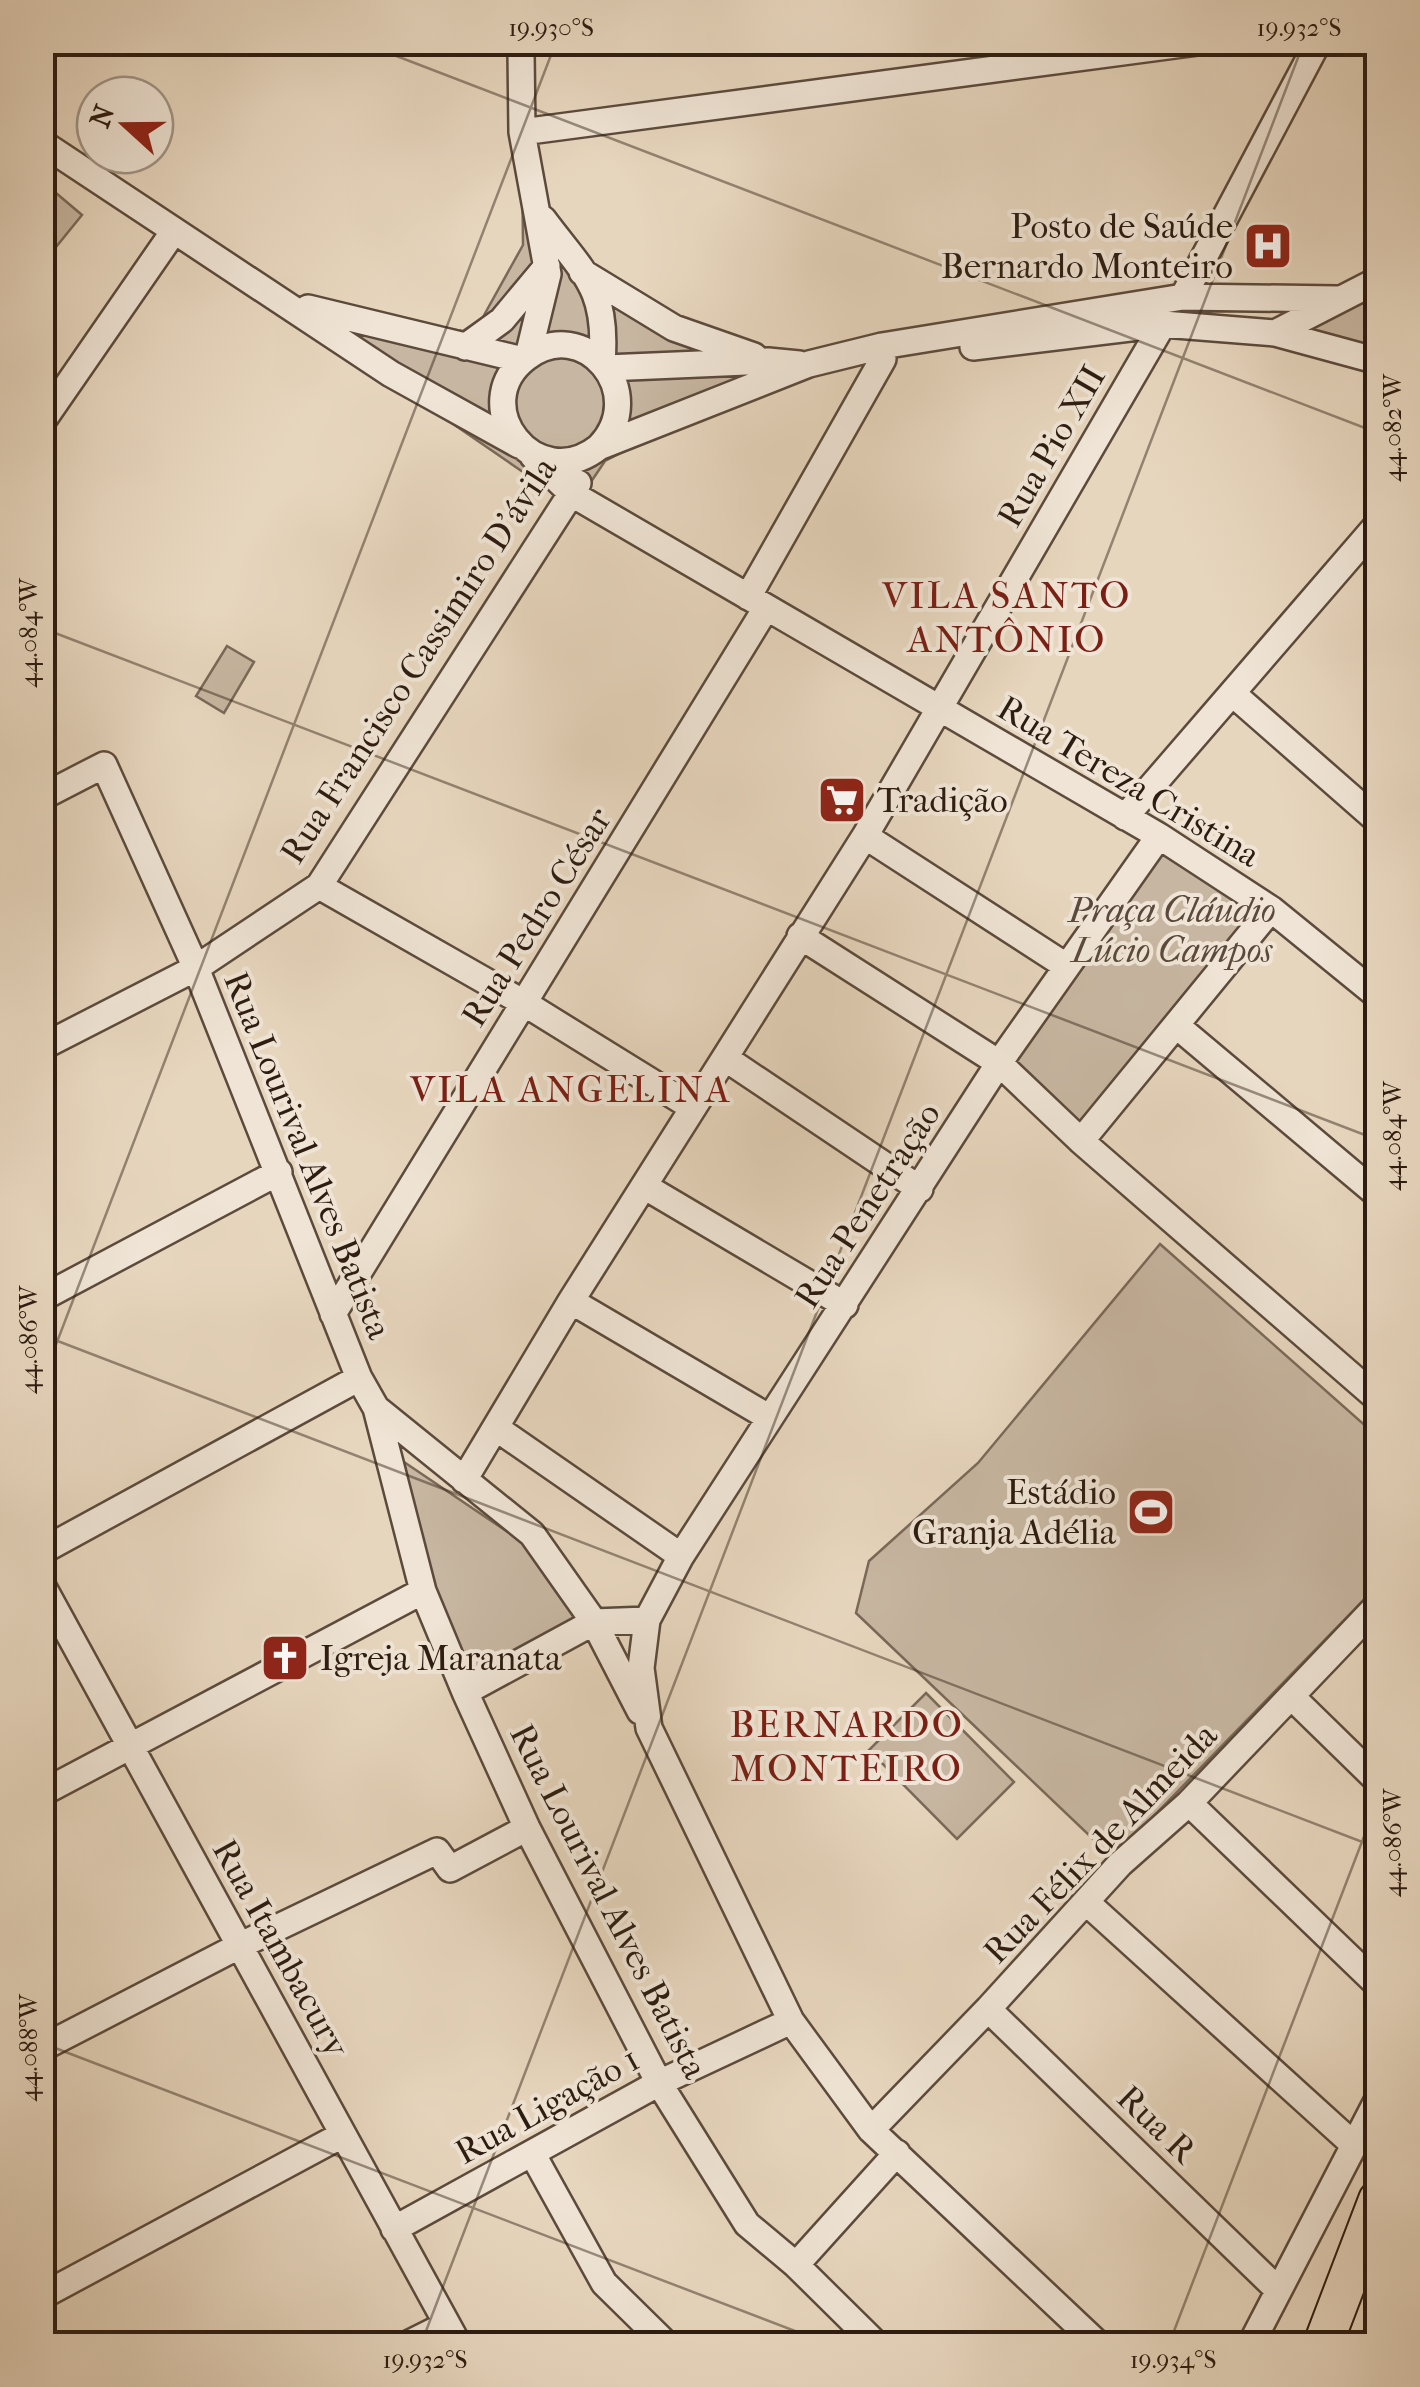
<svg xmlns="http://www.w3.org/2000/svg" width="1420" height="2387" font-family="'IM FELL French Canon',serif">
<rect width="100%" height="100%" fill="#e7d6be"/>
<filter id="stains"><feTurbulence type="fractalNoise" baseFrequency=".002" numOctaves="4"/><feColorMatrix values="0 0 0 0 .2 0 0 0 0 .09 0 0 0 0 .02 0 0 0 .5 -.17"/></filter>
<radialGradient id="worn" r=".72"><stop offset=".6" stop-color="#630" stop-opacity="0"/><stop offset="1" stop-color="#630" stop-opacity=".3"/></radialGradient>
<path fill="#c7b6a1" stroke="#7a6959" stroke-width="2.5" d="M 522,155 L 581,278 L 807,369 L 660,433 L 605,461 L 574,507 L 281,306 L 463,331 L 483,317 L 523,245 Z
M 43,182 L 82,215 L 43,263 Z
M 1377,297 L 1377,349 L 1296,331 Z
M 227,646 L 254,662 L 224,713 L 196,696 Z
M 1158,851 L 1259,915 L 1086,1127 L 1011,1064 Z
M 1160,1244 L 1377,1436 L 1377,1586 L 1113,1858 L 856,1613 L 869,1561 L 978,1463 Z
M 404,1462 L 521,1541 L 578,1622 L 468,1675 L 431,1591 Z
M 926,1693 L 1014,1782 L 957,1839 L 869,1750 Z"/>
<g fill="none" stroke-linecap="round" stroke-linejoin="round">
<g stroke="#5c4a3c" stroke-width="30">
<path id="minor" d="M 525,42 L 521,52 L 522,132 L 548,274 L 528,356
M 522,132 L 1198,42
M 42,143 L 391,374 L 519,445
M 543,219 C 584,274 608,288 602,362
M 582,272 L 674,328 L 754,356
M 1183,297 L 1318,42
M 308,308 L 523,360
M 1275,333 L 1378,280
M 465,347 L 502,320 L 547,266
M 973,347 L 1163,324 L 1275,333 L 1378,361
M 606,368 L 768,361 L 799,364
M 42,422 L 174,231
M 599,447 C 651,393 583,313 526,358 C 465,405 536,497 599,447 L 809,364 L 882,346 L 1183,297 L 1338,299
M 533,456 L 572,494 L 1159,836 L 1271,909 L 1378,996
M 748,597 L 883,359 L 882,346
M 1232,693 L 1378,821
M 42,797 L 104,765 L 196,968 L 359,1378 L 376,1408 L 423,1591 L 465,1692 L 527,1828 L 659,2083 L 747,2224 L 796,2265 L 876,2344
M 1125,817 L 1378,524
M 865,836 L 1066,966
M 319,886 L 524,1003 L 692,1107
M 800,936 L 999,1063 L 1081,1141 L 1378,1399
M 1177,1026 L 1378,1195
M 42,1047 L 196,968 L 319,886 L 578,483
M 725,1058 L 920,1189
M 1081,1141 L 1271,909
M 644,1186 L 845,1305
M 42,1298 L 279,1172
M 571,1301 L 770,1418
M 333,1314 L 766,608
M 376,1408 L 532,1534 L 594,1622 L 640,1711
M 496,1428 L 681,1556
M 464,1480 L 571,1301 L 865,836 L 1163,324
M 42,1551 L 359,1378
M 42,1585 L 458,2344
M 465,1692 L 594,1622 L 647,1620
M 1292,1697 L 1378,1781
M 42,1793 L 423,1591
M 1189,1803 L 1378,1985
M 1086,1902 L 1354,2145
M 988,2009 L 1278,2290
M 42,2048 L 239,1946 L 437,1851 L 450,1869 L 527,1828
M 871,2130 L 988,2009 L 1120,1864 L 1189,1803 L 1378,1605
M 532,2153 L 604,2283 L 666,2344
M 394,2229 L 659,2083 L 791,2021
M 796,2265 L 897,2153
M 42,2296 L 342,2135
M 408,2344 L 446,2325
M 1098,2344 L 871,2130 L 791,2021 L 649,1728 L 641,1668 L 647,1620 L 681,1556 L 999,1063 L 1159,836
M 1251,2344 L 1378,2099"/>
</g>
<g stroke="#2d1c11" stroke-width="42">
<path id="highway" d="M 1323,2344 L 1378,2200"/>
</g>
<use href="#minor" stroke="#efe4d5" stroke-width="25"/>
<use href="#highway" stroke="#e7d6be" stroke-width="38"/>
</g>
<path fill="none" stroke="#2d1c11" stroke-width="2.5" stroke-opacity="0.45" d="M 360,42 L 1378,433M 42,628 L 1378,1140M 42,1335 L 1378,1848M 42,1381 L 556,42M 42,2043 L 829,2344M 421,2344 L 1304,42M 1169,2344 L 1378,1800"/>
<defs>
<g id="hospital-square" transform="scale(2.5)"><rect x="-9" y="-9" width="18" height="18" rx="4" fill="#8f2418" stroke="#efe4d5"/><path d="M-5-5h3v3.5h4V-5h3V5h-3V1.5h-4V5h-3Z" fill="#fff"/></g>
<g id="supermarket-square" transform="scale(2.5)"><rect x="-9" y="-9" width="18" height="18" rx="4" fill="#8f2418" stroke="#efe4d5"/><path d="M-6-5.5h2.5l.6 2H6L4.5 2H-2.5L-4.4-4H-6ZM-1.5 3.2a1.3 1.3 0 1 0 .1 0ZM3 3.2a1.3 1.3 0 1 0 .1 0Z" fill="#fff"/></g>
<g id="stadium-square" transform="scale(2.5)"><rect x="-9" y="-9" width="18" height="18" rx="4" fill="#8f2418" stroke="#efe4d5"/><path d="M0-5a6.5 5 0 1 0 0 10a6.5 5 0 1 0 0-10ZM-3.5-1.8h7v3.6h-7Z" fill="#fff"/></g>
<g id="church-square" transform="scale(2.5)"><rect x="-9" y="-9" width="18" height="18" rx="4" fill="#8f2418" stroke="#efe4d5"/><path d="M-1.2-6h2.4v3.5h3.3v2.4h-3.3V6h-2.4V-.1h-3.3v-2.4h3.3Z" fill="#fff"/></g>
</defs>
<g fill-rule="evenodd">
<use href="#hospital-square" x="1268" y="246"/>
<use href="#supermarket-square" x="842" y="800"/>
<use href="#stadium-square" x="1151" y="1512"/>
<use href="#church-square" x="285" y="1658"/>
</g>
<g text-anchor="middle" stroke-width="8" stroke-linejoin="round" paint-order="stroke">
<g font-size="35" fill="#2d1c11" stroke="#efe4d5" text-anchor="end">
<text x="1233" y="238">Posto de Saúde<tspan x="1233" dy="40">Bernardo Monteiro</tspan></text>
<text x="877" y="812" text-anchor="start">Tradição</text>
<text x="1116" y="1504">Estádio<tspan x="1116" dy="40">Granja Adélia</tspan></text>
<text x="320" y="1670" text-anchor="start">Igreja Maranata</text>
</g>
<g font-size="35" fill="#2d1c11" stroke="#efe4d5">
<text transform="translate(1051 446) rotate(-60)" y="12">Rua Pio XII</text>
<text transform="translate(418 660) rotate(-57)" y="12">Rua Francisco Cassimiro D'ávila</text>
<text transform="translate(1129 781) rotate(31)" y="12">Rua Tereza Cristina</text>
<text transform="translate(536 917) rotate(-58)" y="12">Rua Pedro César</text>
<text transform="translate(308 1155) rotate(68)" y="12">Rua Lourival Alves Batista</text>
<text transform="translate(867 1205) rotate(-57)" y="12">Rua Penetração</text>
<text transform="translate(1100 1843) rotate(-46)" y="12">Rua Félix de Almeida</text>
<text transform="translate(609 1901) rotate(63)" y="12">Rua Lourival Alves Batista</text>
<text transform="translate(281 1948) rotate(61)" y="12">Rua Itambacury</text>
<text transform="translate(547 2105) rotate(-29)" y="12">Rua Ligação 1</text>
<text transform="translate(1157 2124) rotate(44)" y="12">Rua R</text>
</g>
<g font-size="35" font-style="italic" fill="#5b4a3c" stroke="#efe4d5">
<text x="1172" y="922">Praça Cláudio<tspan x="1172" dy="40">Lúcio Campos</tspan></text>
</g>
<g font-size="38" letter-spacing="2.5" fill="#7a1f14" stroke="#efe4d5">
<text x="1007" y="608">VILA SANTO<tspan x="1007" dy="44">ANTÔNIO</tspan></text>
<text x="571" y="1102">VILA ANGELINA</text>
<text x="847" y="1737">BERNARDO<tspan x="847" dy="44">MONTEIRO</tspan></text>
</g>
</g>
<rect width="1420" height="2387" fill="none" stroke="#e7d6be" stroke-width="110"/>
<g transform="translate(125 125) rotate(291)"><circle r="48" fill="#efe4d5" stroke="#a19487" stroke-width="2.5"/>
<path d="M0-8L18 38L0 25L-18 38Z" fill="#8f2418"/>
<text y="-15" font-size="28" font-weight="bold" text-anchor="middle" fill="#2d1c11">N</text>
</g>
<rect x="55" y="55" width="1310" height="2277" fill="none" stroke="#2d1c11" stroke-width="4"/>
<g font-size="25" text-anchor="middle" fill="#2d1c11">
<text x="551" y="36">19.930°S</text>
<text x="1299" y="36">19.932°S</text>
<text transform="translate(1392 428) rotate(-90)" y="9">44.082°W</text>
<text transform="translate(28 633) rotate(-90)" y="9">44.084°W</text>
<text transform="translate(1392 1136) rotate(-90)" y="9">44.084°W</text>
<text transform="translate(28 1340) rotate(-90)" y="9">44.086°W</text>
<text transform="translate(1392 1843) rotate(-90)" y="9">44.086°W</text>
<text transform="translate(28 2048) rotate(-90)" y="9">44.088°W</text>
<text x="425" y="2368">19.932°S</text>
<text x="1173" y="2368">19.934°S</text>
</g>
<rect width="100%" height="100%" filter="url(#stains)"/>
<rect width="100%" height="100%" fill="url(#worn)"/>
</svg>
